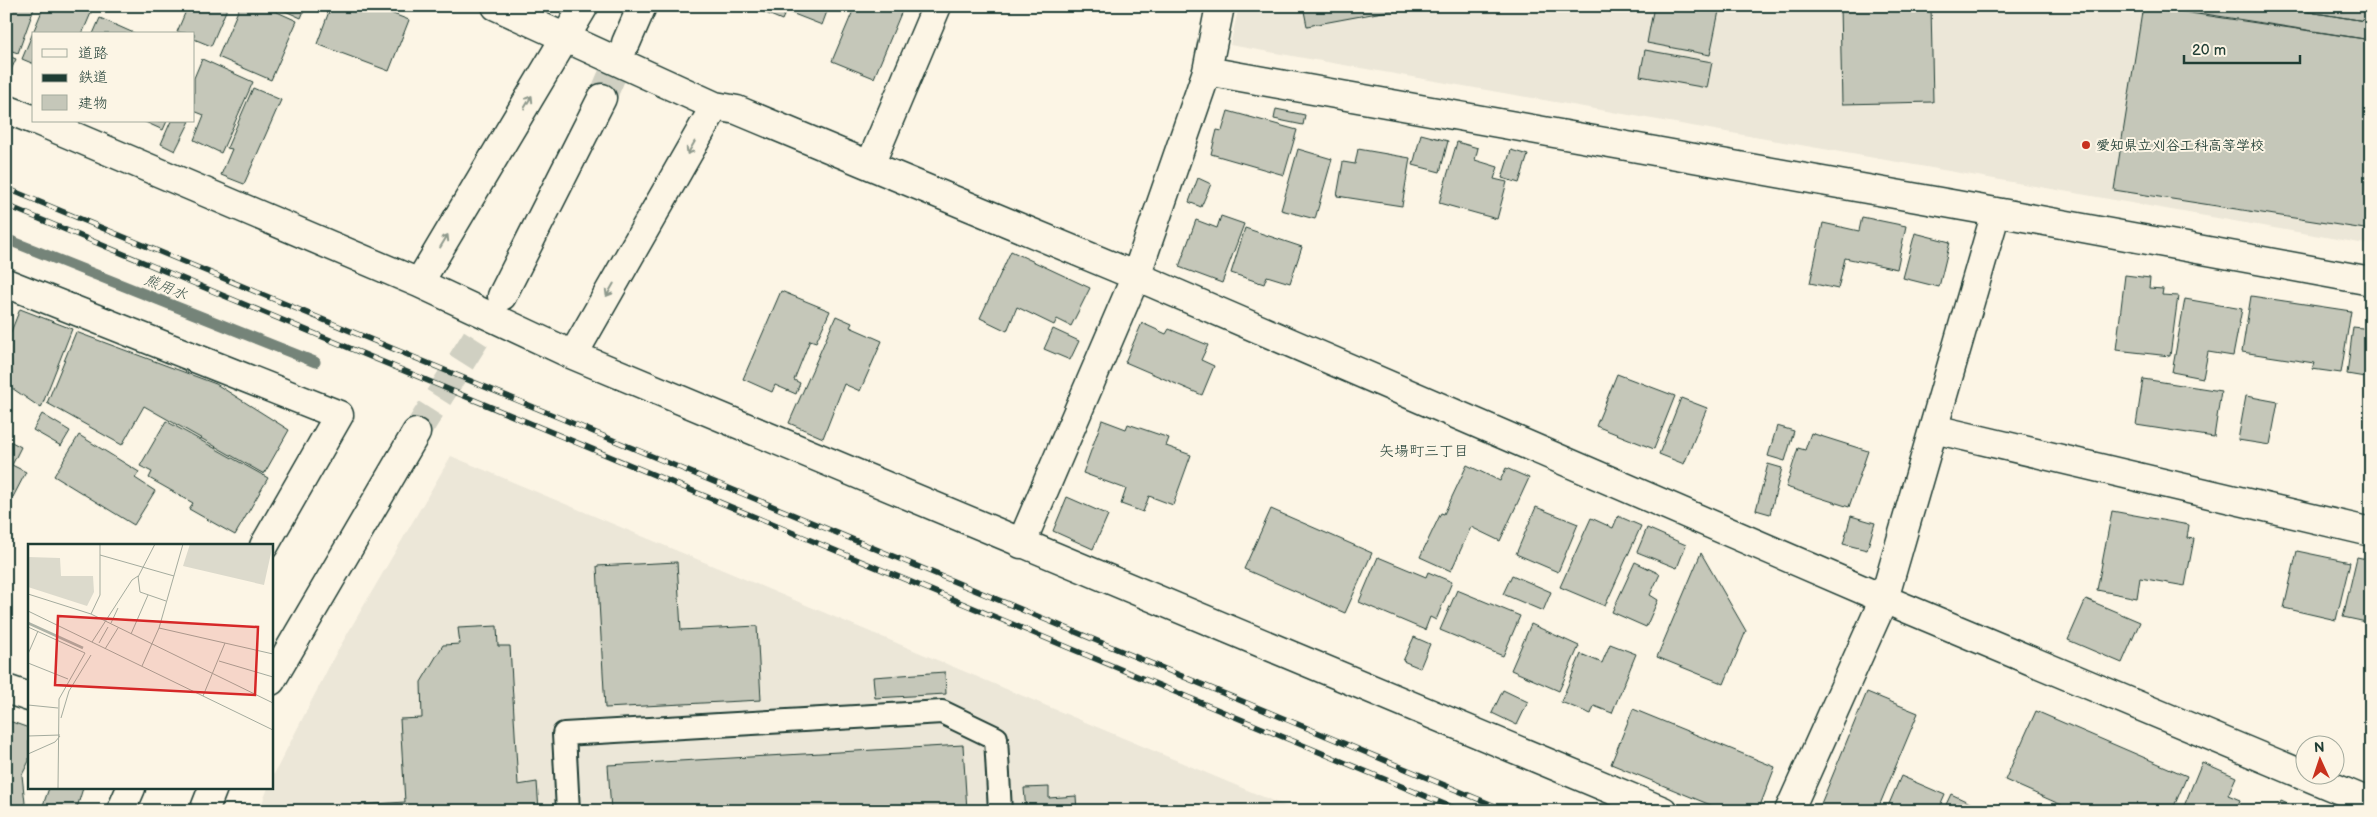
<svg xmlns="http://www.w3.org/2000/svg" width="2377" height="817" font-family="'Balsamiq Sans','Klee One',sans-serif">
<rect width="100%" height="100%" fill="#fcf5e5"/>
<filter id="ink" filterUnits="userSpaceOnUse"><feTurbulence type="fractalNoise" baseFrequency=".02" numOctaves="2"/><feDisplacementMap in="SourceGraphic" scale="10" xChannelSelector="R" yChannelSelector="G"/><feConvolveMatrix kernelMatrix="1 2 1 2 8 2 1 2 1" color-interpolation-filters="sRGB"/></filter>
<g filter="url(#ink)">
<path fill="#ece7d8" d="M 1239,6 L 2371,6 L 2371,245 L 1230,45 Z
M 451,456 L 1297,811 L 259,811 L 268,788 L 271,788 L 271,780 L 335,655 Z"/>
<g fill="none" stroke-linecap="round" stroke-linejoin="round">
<path stroke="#758479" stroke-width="11" d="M 6,239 L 315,362"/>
</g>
<path fill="#c5c7b9" stroke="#1f3d34" d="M 6,6 L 35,6 L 18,53 L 6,49 Z
M 44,6 L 76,6 L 91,13 L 82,34 L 34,34 L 34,64 L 22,59 Z
M 188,6 L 228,6 L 211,46 L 194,39 L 194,34 L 177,32 Z
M 240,6 L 264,6 L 297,21 L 271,80 L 218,57 Z
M 274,6 L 306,6 L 301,18 Z
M 331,6 L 390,6 L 388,12 L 409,20 L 389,71 L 317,44 Z
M 749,6 L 829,6 L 822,25 L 786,11 L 782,20 Z
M 855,6 L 904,6 L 874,78 L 832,61 Z
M 1303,6 L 1415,6 L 1307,26 Z
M 1654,6 L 1720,6 L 1710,55 L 1647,43 Z
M 1840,6 L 1931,6 L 1933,102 L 1842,104 Z
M 2143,6 L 2371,40 L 2371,230 L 2114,190 Z
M 2154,6 L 2272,6 L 2371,22 L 2371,40 Z
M 2272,6 L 2371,6 L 2371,22 Z
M 100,18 L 136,34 L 93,34 Z
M 1645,50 L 1712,62 L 1707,88 L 1640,76 Z
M 6,55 L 16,59 L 6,81 Z
M 202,59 L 253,82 L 221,153 L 194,140 L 204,115 L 194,111 L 194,78 Z
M 253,88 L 281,100 L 244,184 L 221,175 L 232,149 L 227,148 Z
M 1276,109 L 1305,115 L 1303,125 L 1274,119 Z
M 1228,111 L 1297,130 L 1284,175 L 1211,154 L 1217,130 L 1222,131 Z
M 143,121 L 167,121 L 163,130 Z
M 171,121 L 190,121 L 175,151 L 161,144 Z
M 1421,134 L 1448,141 L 1440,172 L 1413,165 Z
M 1457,142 L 1478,148 L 1475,160 L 1498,167 L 1494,179 L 1507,182 L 1497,219 L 1439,203 Z
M 1298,149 L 1332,159 L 1315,219 L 1281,210 Z
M 1358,149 L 1410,158 L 1402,206 L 1337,196 L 1343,162 L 1355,164 Z
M 1511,150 L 1528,155 L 1519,183 L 1502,178 Z
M 1198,178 L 1211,184 L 1201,207 L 1189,202 Z
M 1221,216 L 1244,224 L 1222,283 L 1179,267 L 1196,220 L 1217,228 Z
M 1862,217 L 1906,226 L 1897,269 L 1845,258 L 1838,289 L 1810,283 L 1823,223 L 1859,231 Z
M 1245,228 L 1302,247 L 1290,283 L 1267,276 L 1264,284 L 1231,273 Z
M 1915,233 L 1950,242 L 1939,287 L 1903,278 Z
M 1011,251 L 1090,288 L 1071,326 L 1057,319 L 1054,325 L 1017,307 L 1007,331 L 980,318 Z
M 2125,275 L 2150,278 L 2149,288 L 2163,289 L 2162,295 L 2178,296 L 2170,356 L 2116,350 Z
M 781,291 L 830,311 L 816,342 L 810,340 L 794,380 L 800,383 L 796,394 L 775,385 L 772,392 L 743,379 Z
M 2251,296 L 2351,311 L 2341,373 L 2312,369 L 2314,363 L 2242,352 Z
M 2185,299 L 2242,309 L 2233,356 L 2208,352 L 2203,378 L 2172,372 Z
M 20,309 L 72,329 L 41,408 L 6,384 L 6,344 Z
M 836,316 L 852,323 L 850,327 L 882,341 L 860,391 L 844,384 L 823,438 L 789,423 Z
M 1142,323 L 1166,334 L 1169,329 L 1208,345 L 1201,360 L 1214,366 L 1202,395 L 1125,362 Z
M 2353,327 L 2371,329 L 2371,378 L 2347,374 Z
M 1053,329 L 1079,341 L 1070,360 L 1044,349 Z
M 76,332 L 216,384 L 289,430 L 264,474 L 144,406 L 122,445 L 47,403 Z
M 1617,374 L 1675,396 L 1654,449 L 1596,426 Z
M 2143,379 L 2221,391 L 2214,437 L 2136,425 Z
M 2246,396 L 2278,402 L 2270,445 L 2238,440 Z
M 1681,398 L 1707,408 L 1684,464 L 1659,454 Z
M 42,414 L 70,431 L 61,446 L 33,430 Z
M 1102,420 L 1126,429 L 1128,424 L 1169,438 L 1166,446 L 1191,455 L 1173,505 L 1149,496 L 1143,512 L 1121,504 L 1126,489 L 1083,473 Z
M 166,421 L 268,478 L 235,535 L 189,509 L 193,503 L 149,478 L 152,472 L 140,466 Z
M 1777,426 L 1794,431 L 1785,461 L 1768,456 Z
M 1811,433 L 1868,451 L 1849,507 L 1786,487 L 1798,448 L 1805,450 Z
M 79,435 L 139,472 L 135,478 L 155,491 L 134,525 L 54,476 Z
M 6,439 L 21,447 L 12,465 L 26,472 L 13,497 L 6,494 Z
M 1768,464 L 1782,468 L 1770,514 L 1756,510 Z
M 1467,465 L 1500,481 L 1506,468 L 1529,478 L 1500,541 L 1471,527 L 1451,571 L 1420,557 L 1441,513 L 1444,514 Z
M 1067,497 L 1108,515 L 1093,549 L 1053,531 Z
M 1536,507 L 1578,524 L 1558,572 L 1516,554 Z
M 1271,509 L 1372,553 L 1345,613 L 1244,569 Z
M 2112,511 L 2189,525 L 2187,538 L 2194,539 L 2185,586 L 2140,578 L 2137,598 L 2097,590 Z
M 1618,516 L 1641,526 L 1605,606 L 1560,587 L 1591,518 L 1613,528 Z
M 1851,516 L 1875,523 L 1867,550 L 1843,544 Z
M 1647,528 L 1686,545 L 1677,568 L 1637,552 Z
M 2297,551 L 2350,562 L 2336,620 L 2284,608 Z
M 1701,553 L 1746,631 L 1724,684 L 1657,657 Z
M 1378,557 L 1426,577 L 1428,572 L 1452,582 L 1436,620 L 1430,617 L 1425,630 L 1359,602 Z
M 2357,557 L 2371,560 L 2371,623 L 2343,617 Z
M 677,562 L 681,630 L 757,626 L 761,700 L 605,708 L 597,566 Z
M 1635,562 L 1660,574 L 1650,595 L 1658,600 L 1646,627 L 1612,612 Z
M 1512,575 L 1551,592 L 1543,611 L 1503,594 Z
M 1457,590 L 1520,616 L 1503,656 L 1440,630 Z
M 2086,599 L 2140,622 L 2122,663 L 2068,640 Z
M 1531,624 L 1579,646 L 1559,691 L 1511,670 Z
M 497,626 L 498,646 L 510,646 L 518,785 L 537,782 L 539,811 L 358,811 L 359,805 L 405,802 L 400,719 L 422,718 L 421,682 L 443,645 L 460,644 L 458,628 Z
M 1414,637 L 1430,644 L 1420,668 L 1403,661 Z
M 1610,644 L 1636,654 L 1612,713 L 1594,706 L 1591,714 L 1561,702 L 1581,654 L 1602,663 Z
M 945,672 L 946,694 L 875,698 L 873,677 Z
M 1503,690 L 1528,702 L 1517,725 L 1492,713 Z
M 1867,692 L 1918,713 L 1877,811 L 1818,811 Z
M 1633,709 L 1775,767 L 1758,811 L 1725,811 L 1611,764 Z
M 2036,711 L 2187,776 L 2172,811 L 2075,811 L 2005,780 Z
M 6,720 L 29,728 L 29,761 L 22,775 L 25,803 L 21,811 L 6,811 Z
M 963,745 L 967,811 L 611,811 L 608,765 Z
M 2202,762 L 2236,777 L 2228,795 L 2240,800 L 2236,811 L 2182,811 Z
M 1901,776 L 1945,795 L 1938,811 L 1886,811 Z
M 1049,787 L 1049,798 L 1076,796 L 1077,811 L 1026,811 L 1024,788 Z
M 49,788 L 83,788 L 76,811 L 41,811 Z
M 1951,794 L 1987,811 L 1943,811 Z
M 2281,801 L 2303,811 L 2276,811 Z
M 1213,808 L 1213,811 L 1177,811 L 1177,810 Z"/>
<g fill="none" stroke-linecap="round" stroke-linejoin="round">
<path stroke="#d0d0c2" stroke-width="28" stroke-dasharray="28 14" stroke-linecap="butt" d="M 602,98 L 626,43
M 416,433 L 502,297"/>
<g stroke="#1f3d34" stroke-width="26">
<path id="service" d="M 568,811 L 564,734 L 942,712 L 996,738 L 1000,811"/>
</g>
<g stroke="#1f3d34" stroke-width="31">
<path id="minor" d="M 496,6 L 715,106 L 737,110 L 1136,276 L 1884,599 L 2371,803
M 1207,71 L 1996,212 L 2371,281
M 6,109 L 34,120
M 38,121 L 419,283 L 573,355 L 1663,811
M 870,165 L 937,6
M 6,283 L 339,415 L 264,546
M 419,283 L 584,6
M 573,355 L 715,106
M 1934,429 L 2371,532
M 1021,544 L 1136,276 L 1207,71 L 1220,6
M 6,689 L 29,697
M 121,811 L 131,788
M 1789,811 L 1884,599 L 1996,212"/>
</g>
<g stroke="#1f3d34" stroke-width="31">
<path id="tertiary" d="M 626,43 L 642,6
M 502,296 L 602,98
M 271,681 L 416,433
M 204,811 L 213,788"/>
</g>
<use href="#service" stroke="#fcf5e5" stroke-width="22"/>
<use href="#minor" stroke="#fcf5e5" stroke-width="28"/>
<use href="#tertiary" stroke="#fcf5e5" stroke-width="28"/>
<g stroke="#1f3d34" stroke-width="5.5">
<path id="rail" d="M 6,188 L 1507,811
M 6,205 L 1461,811"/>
</g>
<use href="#rail" stroke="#fcf5e5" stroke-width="4" stroke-dasharray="11" stroke-linecap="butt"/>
</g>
<defs><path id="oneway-shaft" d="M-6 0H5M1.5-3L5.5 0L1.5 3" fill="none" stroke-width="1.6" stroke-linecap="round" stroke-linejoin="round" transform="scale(1.25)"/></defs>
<g stroke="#8e998c">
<use href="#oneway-shaft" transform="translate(528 102) rotate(-59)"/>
<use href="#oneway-shaft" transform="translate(691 148) rotate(120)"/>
<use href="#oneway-shaft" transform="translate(444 241) rotate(-59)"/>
<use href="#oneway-shaft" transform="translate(610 290) rotate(120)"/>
</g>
</g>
<circle fill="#c8321e" stroke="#fcf5e5" stroke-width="2" cx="2086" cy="145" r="5"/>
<g text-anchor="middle" stroke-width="4" stroke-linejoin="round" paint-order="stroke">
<g font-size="14" font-weight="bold" fill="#1f3d34" stroke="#fcf5e5" text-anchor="start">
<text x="2096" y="150">愛知県立刈谷工科高等学校</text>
</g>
<g font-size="15" font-style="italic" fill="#435a51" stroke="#fcf5e5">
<text transform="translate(166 287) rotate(22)" y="5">熊用水</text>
</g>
<g font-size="15" fill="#1f3d34" stroke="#fcf5e5">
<text x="1424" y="456">矢場町三丁目</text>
</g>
</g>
<g transform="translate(28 544)">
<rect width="245" height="245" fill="#fcf5e5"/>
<path d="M 162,0 L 245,0 L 236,41 L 155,22 ZM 0,13 L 32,14 L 33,32 L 65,32 L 66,48 L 59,62 L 0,43 Z" fill="#dcdacc"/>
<path fill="none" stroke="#aeb3a7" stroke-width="2.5" d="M 0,79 L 55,104"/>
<path fill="none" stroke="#a4ab9e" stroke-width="1" d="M 72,11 L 146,32M 110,33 L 127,0M 0,50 L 63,70 L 245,159M 0,67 L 245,186M 63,70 L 72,51 L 72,0M 83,79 L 90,64M 0,83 L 57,109 L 31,155 L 30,245M 131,84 L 245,110M 103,90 L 120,51M 64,98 L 104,36 L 110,32 L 112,48 L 138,57M 71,99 L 80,83M 77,105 L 90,84M 0,110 L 10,87M 191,117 L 245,133M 0,119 L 40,135M 114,122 L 131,84 L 155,0M 175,152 L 197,99M 0,161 L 30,164M 33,174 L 41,147 L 63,111M 0,192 L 32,191M 0,210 L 27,198 L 32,192"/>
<path fill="#d62828" fill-opacity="0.15" stroke="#d62828" stroke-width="2.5" d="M 30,72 L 230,83 L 227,151 L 27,141 Z"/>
<rect width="245" height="245" fill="none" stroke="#1f3d34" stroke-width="2.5"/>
</g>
<rect width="2377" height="817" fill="none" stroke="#fcf5e5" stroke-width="25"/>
<rect x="12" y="12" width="2352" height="792" fill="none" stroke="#1f3d34" stroke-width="2" filter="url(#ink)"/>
<rect x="32" y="32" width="162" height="90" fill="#fcf5e5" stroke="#a4ab9e"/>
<rect x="42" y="49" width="25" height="8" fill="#fcf5e5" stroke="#a4ab9e"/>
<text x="78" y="58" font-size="15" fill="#1f3d34">道路</text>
<rect x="42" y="74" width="25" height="8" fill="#1f3d34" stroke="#a4ab9e"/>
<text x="78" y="82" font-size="15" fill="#1f3d34">鉄道</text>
<rect x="42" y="95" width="25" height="15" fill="#c5c7b9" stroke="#a4ab9e"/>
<text x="78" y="108" font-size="15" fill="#1f3d34">建物</text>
<g transform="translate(2320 760) rotate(357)"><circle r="24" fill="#fcf5e5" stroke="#a4ab9e"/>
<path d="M0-4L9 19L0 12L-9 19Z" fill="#c8321e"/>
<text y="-8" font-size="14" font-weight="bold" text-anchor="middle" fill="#1f3d34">N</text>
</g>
<path d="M2184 55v8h116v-8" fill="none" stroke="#1f3d34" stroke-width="2.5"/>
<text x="2192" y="55" font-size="15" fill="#1f3d34" stroke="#fcf5e5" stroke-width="4" paint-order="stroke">20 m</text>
</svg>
